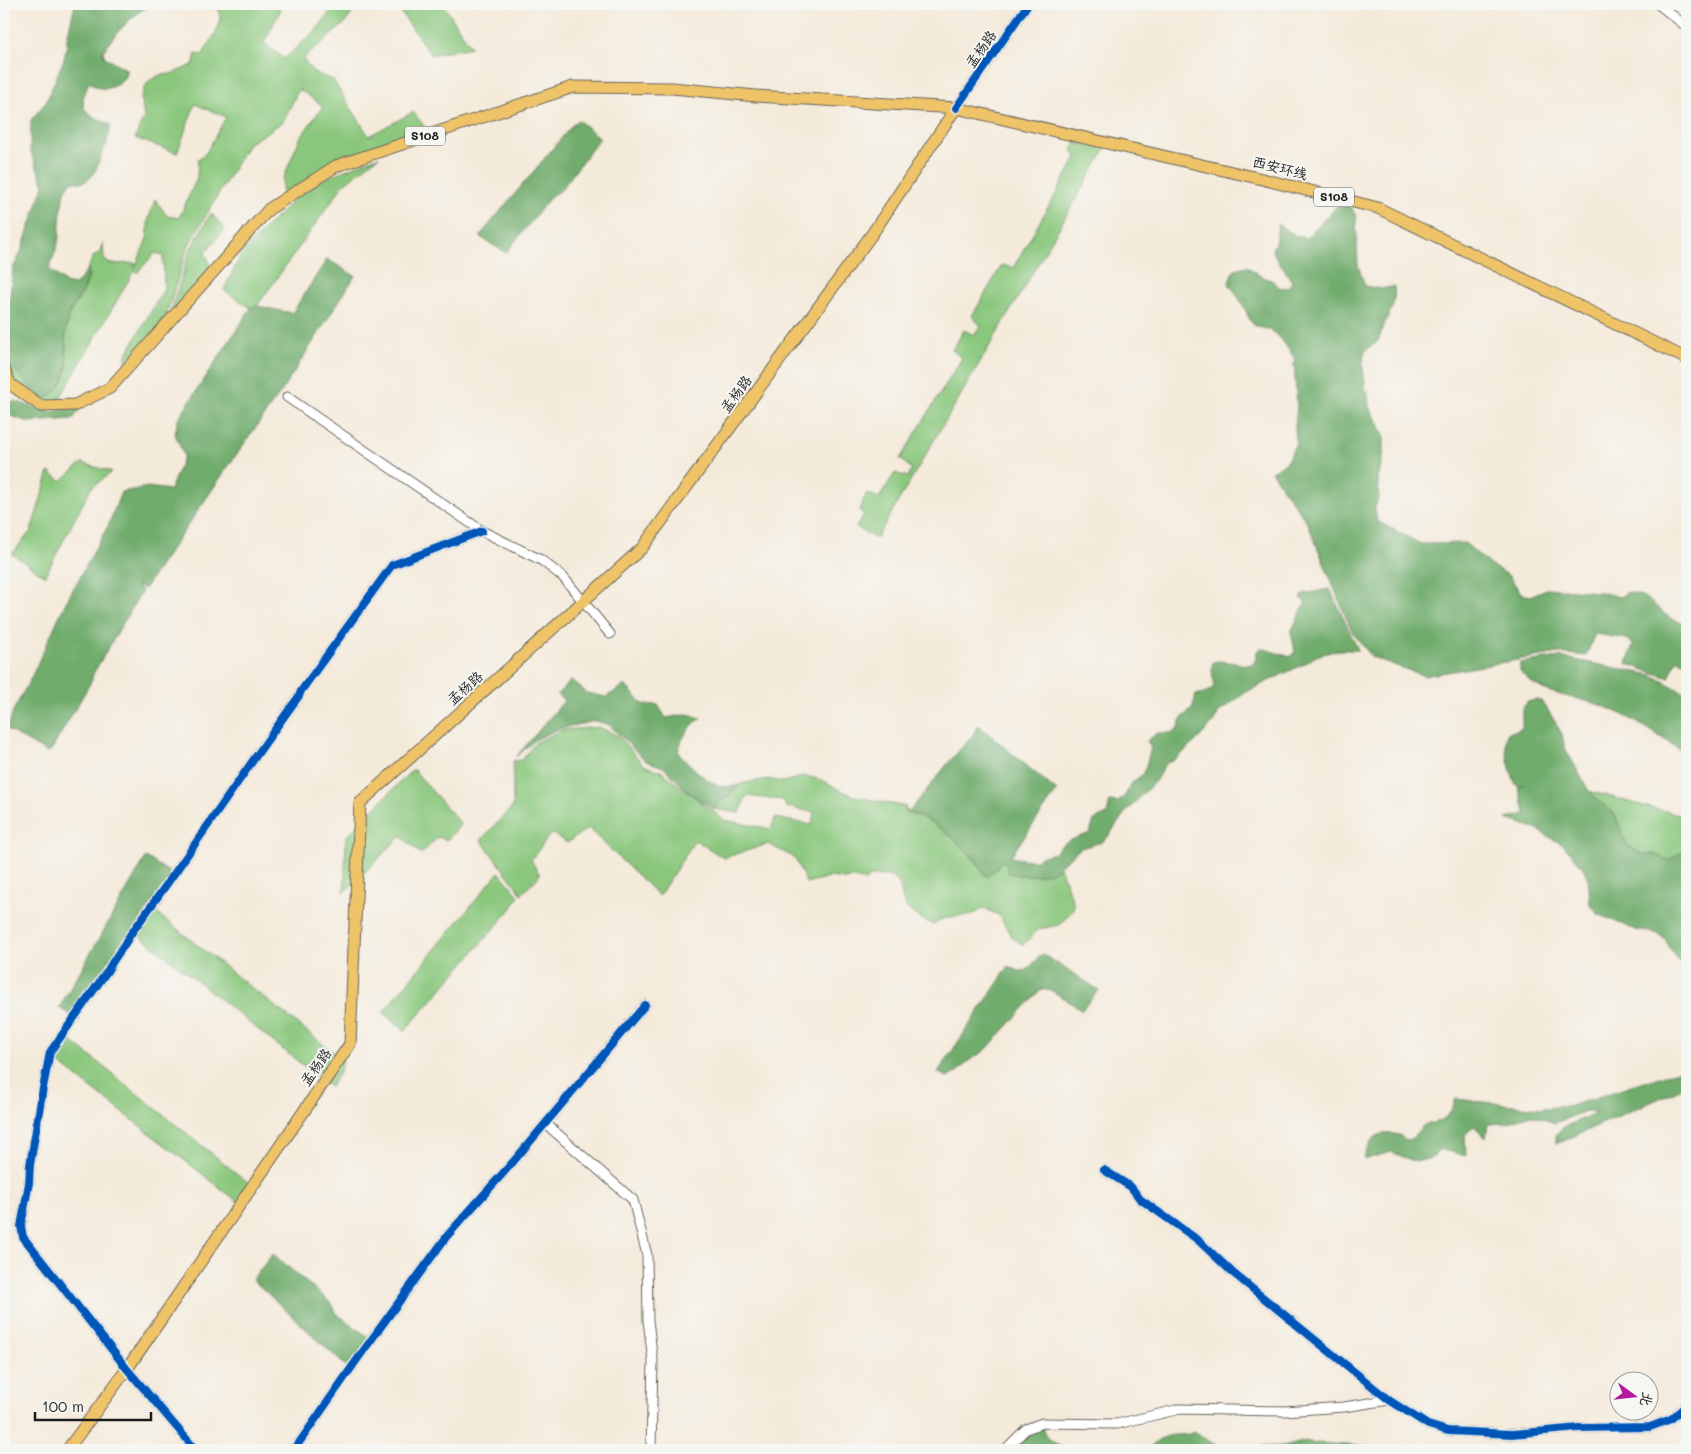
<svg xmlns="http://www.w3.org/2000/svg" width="1691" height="1454" font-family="Mali,'LXGW WenKai TC',sans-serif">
<rect width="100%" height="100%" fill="#f6f6f2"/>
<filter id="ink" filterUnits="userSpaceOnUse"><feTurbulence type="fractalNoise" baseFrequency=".02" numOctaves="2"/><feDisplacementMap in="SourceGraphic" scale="10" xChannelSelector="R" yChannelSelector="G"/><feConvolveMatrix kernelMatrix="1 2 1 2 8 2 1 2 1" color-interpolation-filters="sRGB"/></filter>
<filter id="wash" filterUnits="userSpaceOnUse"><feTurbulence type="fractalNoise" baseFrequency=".0096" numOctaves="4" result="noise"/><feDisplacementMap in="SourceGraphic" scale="20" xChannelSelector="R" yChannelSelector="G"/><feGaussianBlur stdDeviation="1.12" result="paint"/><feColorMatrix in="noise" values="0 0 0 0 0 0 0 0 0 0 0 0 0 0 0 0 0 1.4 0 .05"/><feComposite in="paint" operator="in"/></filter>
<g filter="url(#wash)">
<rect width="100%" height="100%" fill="#f4eada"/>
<path fill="#8ac77d" stroke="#53724c" d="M 224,4 L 272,4 L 281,9 L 264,43 L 284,59 L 318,28 L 336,4 L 359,4 L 344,24 L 303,59 L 314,73 L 333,80 L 369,136 L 413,112 L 429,132 L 329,167 L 281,203 L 283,179 L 300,138 L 323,106 L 299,89 L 283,122 L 248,144 L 188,246 L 164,323 L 126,363 L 126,355 L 164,289 L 163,255 L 155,253 L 137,273 L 134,271 L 57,403 L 20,395 L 4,372 L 4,361 L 17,371 L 33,391 L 67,349 L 65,344 L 66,329 L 71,310 L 83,293 L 89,276 L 88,268 L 93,257 L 100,252 L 103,242 L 104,259 L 110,264 L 135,263 L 135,268 L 148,236 L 148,221 L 155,199 L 167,216 L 179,218 L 197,178 L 198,159 L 206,153 L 226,117 L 195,104 L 177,153 L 135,138 L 144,117 L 141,98 L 144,88 L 149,81 L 160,75 L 171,74 L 193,65 L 196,54 L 202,55 C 208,46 217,33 220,22 C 221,14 215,10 224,4 Z
M 395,4 L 443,4 L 471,47 L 431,55 Z
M 1076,143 L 1106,148 L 876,539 L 856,527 L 864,515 L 859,510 L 867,493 L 879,498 L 895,473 L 908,477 L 912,469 L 900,459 L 962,358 L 952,350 L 964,330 L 974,335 L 981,326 L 972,316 L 1002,265 L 1013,268 L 1077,157 L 1072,150 Z
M 379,156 L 344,184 L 257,306 L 251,308 L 224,290 L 242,252 L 295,198 L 321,180 Z
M 211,213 L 225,229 L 205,252 L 213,271 L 169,317 L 190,250 Z
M 82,463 L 112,472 L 91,488 L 45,576 L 12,554 L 31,531 L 49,472 L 61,481 Z
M 599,727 L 618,736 L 645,766 L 661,771 L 724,820 L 771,829 L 775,818 L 812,825 L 814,812 L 786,807 L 783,800 L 746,796 L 740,813 L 714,809 L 715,806 L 727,797 L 739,785 L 744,783 L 769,779 L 782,782 L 806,776 L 822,780 L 838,789 L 854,796 L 906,807 L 905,810 L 906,812 C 914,815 922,817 929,821 C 952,833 971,853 986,876 L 996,869 L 1001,861 L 1007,864 L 1017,875 C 1033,875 1045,874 1060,868 L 1074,904 L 1073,910 L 1059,925 L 1039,929 L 1023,945 L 1011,936 L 999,915 L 983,908 C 979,911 974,915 969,915 C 956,917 944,915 934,925 C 923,919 911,915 905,905 C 901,898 902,888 898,882 C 891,873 876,876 868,877 L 866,881 L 854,878 L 843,879 L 830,877 L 806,883 L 795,858 L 768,844 L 724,858 L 695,840 L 659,896 L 588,828 L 567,843 L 551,833 L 531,860 L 540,875 L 522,894 L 481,840 L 513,806 L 513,761 L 522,760 L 535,743 L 562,730 Z
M 413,769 L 461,824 L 447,840 L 438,837 L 421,854 L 401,836 L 344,893 L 346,837 Z
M 1589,791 L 1655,809 L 1684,815 L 1687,813 L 1687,851 C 1679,851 1675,859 1667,860 L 1654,854 L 1643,855 L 1627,845 L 1614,813 L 1597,800 Z
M 499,872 L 519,896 L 511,909 L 405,1031 L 383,1012 Z
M 153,910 L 343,1060 L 340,1071 L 330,1087 L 137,933 Z
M 65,1036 L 255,1188 L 241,1204 L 51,1057 Z"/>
<path fill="#6fac6c" stroke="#466444" d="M 75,4 L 154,4 C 136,11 113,35 103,52 L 105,57 L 126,69 L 126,76 C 114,88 104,94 89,82 L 83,98 L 84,109 L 96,118 L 111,125 L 106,146 L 104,146 C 100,157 96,179 83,182 C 77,183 73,179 69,185 C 58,200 62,229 57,247 C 55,254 51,262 49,269 L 66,283 L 74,285 L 80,280 L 88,268 C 90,288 78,295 71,310 C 66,321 63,338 67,349 L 65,350 C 72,367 62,391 45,399 L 33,391 L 17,371 L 4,361 L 12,355 L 8,313 L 13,269 L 21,252 L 44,185 L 30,150 L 31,120 L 46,102 L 64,59 L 67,44 L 67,38 Z
M 578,120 L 600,138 L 561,190 L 552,195 L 506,253 L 480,237 L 483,232 L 574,123 Z
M 1339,204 L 1351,207 L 1356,216 L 1358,265 L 1365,286 C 1375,288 1384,290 1394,286 C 1397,306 1389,311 1383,327 C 1381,332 1380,338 1377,342 C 1373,347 1365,347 1364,355 C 1361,366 1365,380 1366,391 L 1368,392 L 1369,407 L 1378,422 L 1384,436 L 1384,452 L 1378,480 L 1379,497 L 1375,508 L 1377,521 L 1421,544 L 1465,543 L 1491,566 L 1507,574 L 1522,594 L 1530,596 L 1548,588 L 1600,592 L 1620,597 L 1628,592 C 1634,593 1641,595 1647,599 C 1661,609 1668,621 1687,624 L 1687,664 L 1677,659 L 1669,678 L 1627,664 L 1633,644 L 1627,639 L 1595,634 L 1586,656 L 1558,653 L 1424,676 L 1372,657 L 1352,632 L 1308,524 L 1271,471 L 1286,463 L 1296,443 L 1295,425 L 1297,407 L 1294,363 L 1296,360 C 1289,351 1283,339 1274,333 C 1267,328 1258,328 1253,324 C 1248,319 1247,312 1244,307 C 1239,299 1235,291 1229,284 C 1231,272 1234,268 1247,266 L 1259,275 L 1273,281 L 1279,287 L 1284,288 L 1288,287 L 1292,282 L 1282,265 L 1280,266 L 1272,249 L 1275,244 L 1278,224 L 1296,236 L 1306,238 Z
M 327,259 L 355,276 L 283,389 L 234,458 L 144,589 L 137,584 L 142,591 L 93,674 L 92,680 L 52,749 L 48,753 L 8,730 L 8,728 L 13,711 L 30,680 L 65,604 L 108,526 L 121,492 L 148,487 L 170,490 L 184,456 L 175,434 L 178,419 L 251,308 L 257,306 L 292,313 Z
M 14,401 L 51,412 L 83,405 L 73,419 L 29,422 L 11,416 L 4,417 L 4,406 Z
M 1330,589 L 1358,650 L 1338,650 L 1316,656 L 1304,664 L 1248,691 L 1219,712 L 1213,723 L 1197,740 L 1176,759 L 1165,764 L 1156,780 L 1124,814 L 1108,837 L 1102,842 L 1081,848 L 1059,866 L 1058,869 C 1043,877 1025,877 1008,873 L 1007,864 L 1001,861 L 996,869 L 987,877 L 973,857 L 953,838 L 928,820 L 905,810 L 905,809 L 910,811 L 949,762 L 972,736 L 978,725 L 1057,791 L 1010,857 L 1028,860 L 1036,860 L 1043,856 L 1055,853 C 1061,841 1078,838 1090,833 L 1094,820 L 1107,814 L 1110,801 L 1118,802 L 1125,796 L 1131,783 L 1142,775 L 1146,766 L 1151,747 L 1147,741 L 1157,733 L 1170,733 L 1178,729 L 1181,719 L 1192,709 L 1196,695 C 1226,688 1208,682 1213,662 C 1226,658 1239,667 1253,664 L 1256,659 L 1257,651 L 1261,648 L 1291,657 L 1295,651 L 1291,632 L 1306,601 L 1301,599 L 1303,594 Z
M 1559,657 L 1652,675 L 1687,694 L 1687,755 C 1660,736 1632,717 1600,705 C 1581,698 1551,696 1534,684 C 1529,681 1524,676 1520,671 L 1520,663 Z
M 571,680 L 587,693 L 606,697 L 625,685 L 643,704 L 658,705 L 666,718 L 688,714 L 701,718 C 688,728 682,737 678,752 C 689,764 710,787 727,787 C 731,787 735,786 739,785 C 734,791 716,804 714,809 L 692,795 L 663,767 L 646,761 L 609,725 L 596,721 L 558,729 L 535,740 L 516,757 L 564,701 L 557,694 Z
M 1536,700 L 1541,701 L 1544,704 L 1556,723 L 1562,734 L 1565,748 L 1589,791 L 1597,800 L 1614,813 L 1627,845 L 1643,855 L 1654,854 L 1667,860 C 1675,859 1678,851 1687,851 L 1687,966 C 1673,963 1673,947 1662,937 C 1655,930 1645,933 1636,930 C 1623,925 1609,919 1596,913 L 1597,912 L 1590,905 L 1588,876 L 1581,865 L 1563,845 L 1534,828 L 1506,819 L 1526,814 L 1518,787 L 1523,785 L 1516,785 C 1511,771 1501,745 1508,732 L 1516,731 L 1522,728 C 1523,715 1517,702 1536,700 Z
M 146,857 L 172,874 L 74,1017 L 59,1008 Z
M 1042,954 L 1099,990 L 1081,1011 L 1079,1008 L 1052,991 L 1041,989 L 986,1050 L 970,1060 L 957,1072 L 947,1077 L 938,1072 L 1009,966 L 1019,971 L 1027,970 Z
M 1687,1068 L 1687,1086 L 1556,1144 L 1556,1135 L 1562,1128 L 1597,1112 L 1586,1111 L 1555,1123 L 1531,1115 L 1506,1123 L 1488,1124 L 1486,1138 L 1474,1126 L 1465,1135 L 1466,1156 L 1439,1149 L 1434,1157 L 1416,1162 L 1391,1152 L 1366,1159 L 1364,1157 C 1372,1136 1376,1131 1400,1135 C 1411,1148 1417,1130 1424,1125 C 1427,1123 1433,1123 1436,1122 C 1448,1119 1452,1110 1456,1099 L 1541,1108 L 1570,1106 Z
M 273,1254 L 332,1304 L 337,1314 L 371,1339 L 349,1369 L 252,1279 Z
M 1043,1426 C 1042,1438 1058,1444 1066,1450 L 1019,1450 L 1017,1441 Z
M 1194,1432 L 1214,1444 L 1226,1447 L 1287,1446 L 1306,1441 L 1313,1443 L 1313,1446 L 1315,1443 C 1331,1444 1347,1445 1362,1446 C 1385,1447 1394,1450 1417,1445 L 1417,1446 L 1415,1450 L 1147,1450 C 1154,1445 1161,1437 1168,1436 C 1179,1433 1183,1437 1194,1432 Z"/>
</g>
<g filter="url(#ink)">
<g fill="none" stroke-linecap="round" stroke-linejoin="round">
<g stroke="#68645e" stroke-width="11">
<path id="minor" d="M 1658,4 L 1687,27
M 956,108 L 1028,4
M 287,397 L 482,531 L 541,560 L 563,577 L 610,634
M 546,1124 L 633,1200 L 647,1255 L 648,1320 L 653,1361 L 651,1450
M 1104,1170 L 1131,1187 L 1140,1199 L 1198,1240 L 1233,1273 L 1389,1400 L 1428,1425 L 1448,1431 L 1512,1434 L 1579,1428 L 1650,1427 L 1671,1419 L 1687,1405
M 196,1450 L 127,1369 L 23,1237 L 21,1226 L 29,1183 L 30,1165 L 43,1088 L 50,1052 L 108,970 C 114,958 123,948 130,935 C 188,857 241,775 299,696 L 301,691 L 392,565 L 482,531
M 294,1450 L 361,1354 L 447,1236 L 513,1162 L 645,1005
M 1005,1450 L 1026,1429 L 1042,1423 L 1117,1424 L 1180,1409 L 1284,1411 L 1344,1407 L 1389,1400"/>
</g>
<g stroke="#68645e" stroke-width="13">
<path id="major" d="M 4,369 L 10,384 L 41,406 L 75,405 L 110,388 L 269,209 L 336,166 L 573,87 L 672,88 L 756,96 L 956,108 L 1262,179 L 1378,208 L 1687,359
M 67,1450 L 127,1369 L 350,1044 L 360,803 L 642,548 L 872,234 L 956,108"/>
</g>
<use href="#minor" stroke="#fff" stroke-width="9"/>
<use href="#major" stroke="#efc469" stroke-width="11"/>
<g stroke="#f6f6f2" stroke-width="11">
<path id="cycleway" d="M 956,108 L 1028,4
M 1104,1170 L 1131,1187 L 1140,1199 L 1198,1240 L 1233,1273 L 1389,1400 L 1428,1425 L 1448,1431 L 1512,1434 L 1579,1428 L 1650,1427 L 1671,1419 L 1687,1405
M 196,1450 L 127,1369 L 23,1237 L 21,1226 L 29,1183 L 30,1165 L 43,1088 L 50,1052 L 108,970 C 114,958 123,948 130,935 C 188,857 241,775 299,696 L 301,691 L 392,565 L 482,531
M 294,1450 L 361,1354 L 447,1236 L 513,1162 L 645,1005"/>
</g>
<use href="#cycleway" stroke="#0057b8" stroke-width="8"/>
</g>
</g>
<g text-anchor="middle" stroke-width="4" stroke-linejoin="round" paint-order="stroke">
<g fill="#f6f6f2" stroke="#5d5d5c" stroke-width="1">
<rect x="405" y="126.5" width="40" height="19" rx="4"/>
<rect x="1314" y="187.5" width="40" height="19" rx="4"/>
</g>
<g font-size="12" font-weight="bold" fill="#1c1c1c">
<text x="425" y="140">S108</text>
<text x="1334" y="201">S108</text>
</g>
<g font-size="14" fill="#1c1c1c" stroke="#f6f6f2">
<text transform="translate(981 49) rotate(-55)" y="5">孟杨路</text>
<text transform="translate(1280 168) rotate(14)" y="5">西安环线</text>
<text transform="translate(736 394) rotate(-54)" y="5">孟杨路</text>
<text transform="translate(465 688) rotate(-42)" y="5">孟杨路</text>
<text transform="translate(316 1067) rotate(-55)" y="5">孟杨路</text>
</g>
</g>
<rect width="1691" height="1454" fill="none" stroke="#f6f6f2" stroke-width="20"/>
<g transform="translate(1634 1396) rotate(105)"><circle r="24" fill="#f6f6f2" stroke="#9f9f9c"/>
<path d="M0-4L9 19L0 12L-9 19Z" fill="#b5179e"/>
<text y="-8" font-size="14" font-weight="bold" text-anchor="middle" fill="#1c1c1c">北</text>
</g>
<path d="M35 1412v8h116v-8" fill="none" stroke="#1c1c1c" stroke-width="2.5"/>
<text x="42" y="1412" font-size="15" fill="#1c1c1c" stroke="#f6f6f2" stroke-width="4" paint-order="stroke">100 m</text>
</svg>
